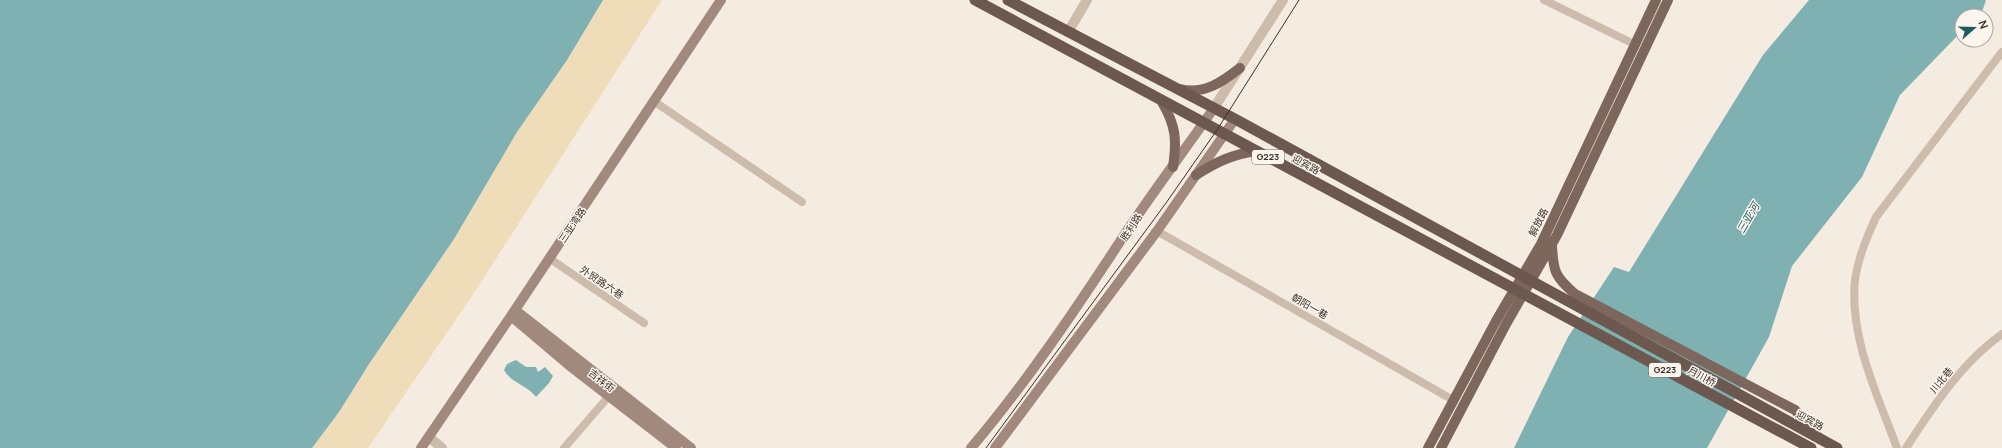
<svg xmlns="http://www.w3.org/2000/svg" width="2002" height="448" font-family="Manrope,'Noto Sans SC',sans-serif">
<rect width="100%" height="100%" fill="#f4ebe1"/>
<path fill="#efdcb8" d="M 603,0 L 662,0 L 472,296 L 368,448 L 312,448 L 339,412 L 369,364 L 454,239 L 517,132 L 567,60 Z"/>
<path fill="#7fb0b2" d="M 0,0 L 603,0 L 567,60 L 517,132 L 454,239 L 369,364 L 339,412 L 312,448 L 0,448 Z
M 1809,0 L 1986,0 L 1983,9 L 1976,16 L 1962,16 L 1962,31 L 1900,95 L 1862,177 L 1792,266 L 1769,337 L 1707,448 L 1514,448 L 1568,337 L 1614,267 L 1629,272 L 1763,55 Z
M 516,360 L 526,367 L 536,367 L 538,372 L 545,367 L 553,376 L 549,383 L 536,397 C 527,385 511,383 504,370 L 507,364 Z"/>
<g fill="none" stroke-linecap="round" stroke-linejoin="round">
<path stroke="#cdbbac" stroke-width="8" d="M 1544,0 L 1636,45
M 655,102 L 802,202
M 1157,231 L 1453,400
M 549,258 L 644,323
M 564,448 L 609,396
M 1897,448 C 1878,396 1849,337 1855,280 C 1858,258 1867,237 1876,217 L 2002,52
M 1906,448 C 1933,407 1961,363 2002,334"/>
<path stroke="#cdbbac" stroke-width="10" d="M 1068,32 L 1087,0
M 1214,108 L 1283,0
M 429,437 L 442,448"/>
<path stroke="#a18a7d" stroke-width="10" d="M 515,310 L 691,448
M 511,316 L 570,366 L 676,448
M 421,448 L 511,316 L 721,0
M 971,448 C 1027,382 1076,309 1123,237 C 1152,193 1184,151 1214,108
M 995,448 L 1157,231 L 1235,119"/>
<path stroke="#7d675c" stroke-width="10" d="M 1180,89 C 1204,95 1222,82 1240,68
M 1162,102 C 1176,126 1177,140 1173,167
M 1196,175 C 1216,162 1233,154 1257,151
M 1552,245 C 1553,271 1555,277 1575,294 L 1795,410 L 1820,439
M 1428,448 L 1496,321 L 1541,244 L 1656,0
M 1441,448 L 1505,326 L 1557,235 L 1668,0"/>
<path stroke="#6c584f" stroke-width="11" d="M 975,0 L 1811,448
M 1008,0 L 1235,119 L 1837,448"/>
<path stroke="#3b302b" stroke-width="1" d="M 986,448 L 1166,203 L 1217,130 L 1299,0"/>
</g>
<g text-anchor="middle" stroke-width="3" stroke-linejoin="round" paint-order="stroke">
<g fill="#fbf5ee" stroke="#756b66" stroke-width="1">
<rect x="1252" y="150" width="32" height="14" rx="3"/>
<rect x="1649" y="363" width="32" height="14" rx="3"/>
</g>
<g font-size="9" font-weight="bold" fill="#3b302b">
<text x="1268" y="160">G223</text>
<text x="1665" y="373">G223</text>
</g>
<g font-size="10" fill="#3b302b" stroke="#fbf5ee">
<text transform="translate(1306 164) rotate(28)" y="4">迎宾路</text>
<text transform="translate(1538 222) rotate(-63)" y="4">解放路</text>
<text transform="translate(572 225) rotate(-56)" y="4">三亚湾路</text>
<text transform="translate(1131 227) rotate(-56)" y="4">胜利路</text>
<text transform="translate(602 282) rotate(34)" y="4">外贸路六巷</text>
<text transform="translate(1310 306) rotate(30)" y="4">朝阳一巷</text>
<text transform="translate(1702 376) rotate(28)" y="4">月川桥</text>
<text transform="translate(602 380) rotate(38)" y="4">吉祥街</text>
<text transform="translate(1941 380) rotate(-50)" y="4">川北巷</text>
<text transform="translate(1810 420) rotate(28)" y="4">迎宾路</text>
</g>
<g font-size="11" font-style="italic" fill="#1f5a5e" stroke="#fbf5ee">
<text transform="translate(1748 218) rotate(-60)" y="4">三亚河</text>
</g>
</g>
<g transform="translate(1974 28) rotate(70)"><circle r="19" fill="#fbf5ee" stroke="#aea6a0"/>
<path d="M0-3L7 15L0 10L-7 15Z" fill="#1f5a5e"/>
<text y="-6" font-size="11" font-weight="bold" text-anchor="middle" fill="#3b302b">N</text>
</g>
</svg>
